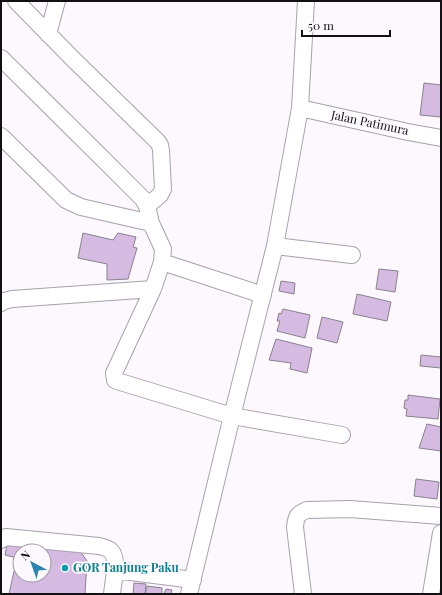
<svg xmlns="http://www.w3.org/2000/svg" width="442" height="595" font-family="'Playfair Display',serif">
<rect width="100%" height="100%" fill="#fcf8fd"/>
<path fill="#d5bbe2" stroke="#89818d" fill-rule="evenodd" d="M 424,83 L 441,85 L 441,117 L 420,115 Z
M 83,233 L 113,240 L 118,233 L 136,237 L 133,247 L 137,248 L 128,279 L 107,280 L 107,264 L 78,258 Z
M 379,269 L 398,271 L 395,292 L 376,289 Z
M 281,281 L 295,283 L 294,294 L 279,291 Z
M 357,294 L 391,302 L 387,321 L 353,314 Z
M 283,309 L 310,315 L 305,338 L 277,331 L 280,321 L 277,321 L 279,313 L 281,314 Z
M 322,317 L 343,322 L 337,343 L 317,338 Z
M 276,339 L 312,348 L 307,373 L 290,369 L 291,363 L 269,360 Z
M 421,355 L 441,357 L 441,368 L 420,366 Z
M 408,395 L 440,399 L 438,419 L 406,416 L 407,409 L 404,408 L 405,400 L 408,400 Z
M 427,424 L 441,427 L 441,451 L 419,448 Z
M 416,479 L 439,482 L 437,499 L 414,496 Z
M 7,544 L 80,551 L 87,561 L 85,594 L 9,594 L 17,558 L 5,555 ZM 20,551 L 44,551 L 44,575 L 20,575 Z
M 134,583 L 146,584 L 145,594 L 133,594 Z
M 147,586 L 162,588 L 162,594 L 145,594 Z
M 166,589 L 172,590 L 171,594 L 164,594 Z"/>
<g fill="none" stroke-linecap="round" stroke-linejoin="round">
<g stroke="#a9a0ad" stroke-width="18">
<path id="minor" d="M 16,1 L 74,60 L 157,141 L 160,145 L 161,150 L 163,189 L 160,195 L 147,206
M 48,34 L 57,1
M 1,58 L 102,158 L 143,199 L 147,206 L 151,223 L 163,249 L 162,262 L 153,289 L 114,373 L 115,380 L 117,381 L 232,416 L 342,435
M 300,108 L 408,132 L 441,138
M 1,136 L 66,200 L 81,207 L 151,223
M 275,246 L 352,255
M 162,262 L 263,295
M 1,303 L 4,301 L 12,299 L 153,289
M 1,540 L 6,537 L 99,546 C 103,547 108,548 111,551 C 119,559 113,583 112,594
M 115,570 L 193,580
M 189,594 L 232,416 L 275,246 L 300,108 L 306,1
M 303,594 L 295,527 C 296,517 297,514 307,510 L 350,509 L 441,516
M 431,594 L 441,533"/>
</g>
<use href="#minor" stroke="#fff" stroke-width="16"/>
</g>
<circle fill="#0f9aa8" stroke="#fcf8fd" stroke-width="1.5" cx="65" cy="568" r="4"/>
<g text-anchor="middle" stroke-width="3.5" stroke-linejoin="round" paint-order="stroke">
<g font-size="12" fill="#131014" stroke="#fcf8fd">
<text transform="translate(370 123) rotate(12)" y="4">Jalan Patimura</text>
</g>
<g font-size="12" font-weight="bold" fill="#0d838f" stroke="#fcf8fd" text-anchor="start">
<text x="73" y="572">GOR Tanjung Paku</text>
</g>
</g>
<rect width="442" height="595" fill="none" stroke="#131014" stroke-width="4"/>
<g transform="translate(32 563) rotate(319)"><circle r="19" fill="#fcf8fd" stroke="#9f9ba0"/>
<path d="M0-3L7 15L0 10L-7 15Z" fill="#2b84b2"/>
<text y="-6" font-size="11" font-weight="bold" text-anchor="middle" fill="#131014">N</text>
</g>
<path d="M302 30v6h88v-6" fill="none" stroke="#131014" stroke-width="2"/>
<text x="308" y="30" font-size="12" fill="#131014" stroke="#fcf8fd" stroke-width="3" paint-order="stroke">50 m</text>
</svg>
